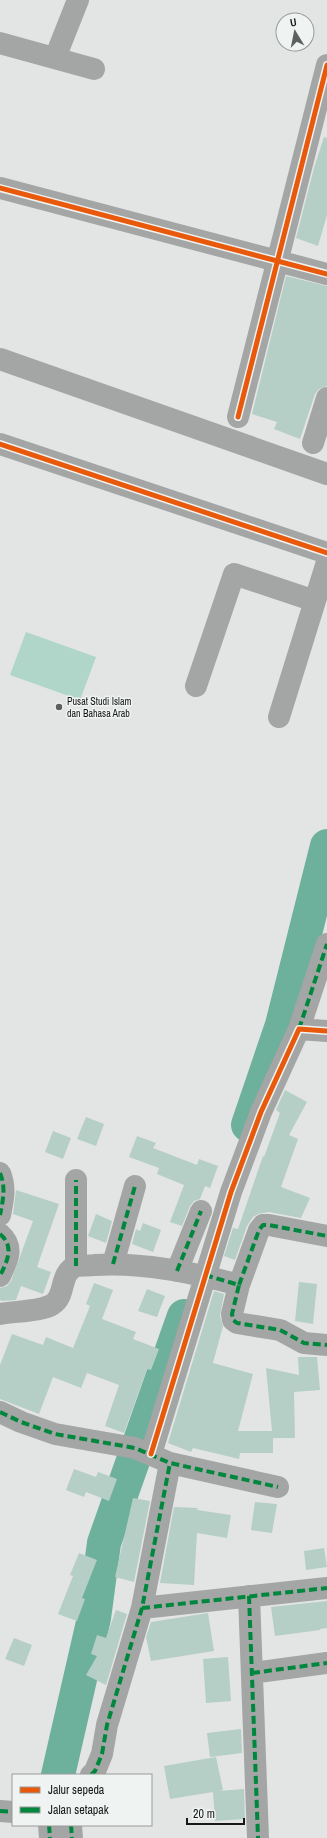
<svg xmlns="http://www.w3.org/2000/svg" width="327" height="1838" font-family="'Archivo Narrow',sans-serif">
<rect width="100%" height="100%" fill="#e3e5e4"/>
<path fill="#afd6c8" d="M 26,632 L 96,657 L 80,700 L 10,675 Z"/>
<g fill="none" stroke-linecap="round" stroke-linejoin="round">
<path stroke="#6db09c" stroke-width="34" d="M 248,1125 L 282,1025 L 327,846
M 58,1775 L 94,1618 L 104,1543 L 184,1316"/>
</g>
<path fill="#b5cec6" d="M 324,137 L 327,138 L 327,215 L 318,246 L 296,238 L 314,168 Z
M 286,276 L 327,286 L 327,386 L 319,389 L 315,394 L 300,439 L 274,429 L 277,422 L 252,414 Z
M 285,1090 L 307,1102 L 289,1135 L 298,1139 L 281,1187 L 310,1198 L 301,1218 L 269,1212 L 258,1214 L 253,1217 L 247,1226 L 235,1260 L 224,1256 L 233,1228 L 238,1229 L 263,1156 L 264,1157 L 280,1113 L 276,1110 Z
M 86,1117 L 104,1124 L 96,1146 L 77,1139 Z
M 53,1131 L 71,1138 L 63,1159 L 45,1152 Z
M 137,1136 L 156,1143 L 153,1148 L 197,1165 L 199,1159 L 218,1166 L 210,1188 L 205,1186 L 200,1199 L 194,1201 L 190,1206 L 182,1226 L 170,1222 L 184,1185 L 157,1174 L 159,1168 L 129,1157 Z
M 16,1190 L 59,1204 L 37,1267 L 51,1272 L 43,1294 L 21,1286 L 16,1300 L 2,1301 L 0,1300 L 0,1288 L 7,1286 L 11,1281 L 33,1221 L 13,1214 Z
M 96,1214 L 112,1221 L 106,1243 L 88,1236 Z
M 143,1223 L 161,1230 L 153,1252 L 132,1244 L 136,1229 L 140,1231 Z
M 299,1282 L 317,1284 L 313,1324 L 295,1321 Z
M 94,1283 L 113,1290 L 102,1319 L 136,1332 L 133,1339 L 159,1349 L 151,1370 L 147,1369 L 124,1433 L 105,1426 L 119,1385 L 87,1373 L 81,1388 L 53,1377 L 39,1414 L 0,1399 L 0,1365 L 12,1334 L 43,1345 L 46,1337 L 73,1348 L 90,1306 L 86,1304 Z
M 147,1289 L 165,1296 L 157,1317 L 138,1311 Z
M 214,1291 L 224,1294 L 220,1316 L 223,1326 L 213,1363 L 253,1374 L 238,1431 L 272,1431 L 266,1368 L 299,1375 L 298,1357 L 317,1357 L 320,1390 L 294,1392 L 295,1438 L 273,1438 L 273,1453 L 240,1453 L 239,1459 L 193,1448 L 191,1452 L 168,1443 Z
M 74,1469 L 96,1477 L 98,1472 L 117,1479 L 109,1501 L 86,1492 L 84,1497 L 66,1490 Z
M 133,1498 L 150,1501 L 134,1582 L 115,1577 Z
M 255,1502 L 277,1504 L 272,1533 L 251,1530 Z
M 174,1507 L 198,1508 L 197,1510 L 231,1515 L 227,1538 L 197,1533 L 194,1585 L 160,1583 Z
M 324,1548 L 327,1567 L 306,1570 L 304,1551 Z
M 79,1553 L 97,1560 L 82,1598 L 85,1599 L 77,1621 L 58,1614 L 73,1576 L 70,1575 Z
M 327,1601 L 327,1628 L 320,1629 L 320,1630 L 275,1636 L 271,1607 Z
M 116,1610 L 127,1614 L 106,1685 L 86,1675 L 97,1656 L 91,1654 L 97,1635 L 106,1638 Z
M 208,1613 L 214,1651 L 151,1661 L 146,1637 L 151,1622 Z
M 14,1638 L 32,1645 L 24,1666 L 5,1659 Z
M 228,1657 L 231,1701 L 206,1703 L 203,1659 Z
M 241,1729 L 242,1753 L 210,1757 L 207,1733 Z
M 216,1757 L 223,1790 L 219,1791 L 244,1789 L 245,1819 L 215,1821 L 213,1792 L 170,1799 L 164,1766 Z"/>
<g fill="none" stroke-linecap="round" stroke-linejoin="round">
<path stroke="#a4a5a5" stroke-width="22" d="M 0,43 L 94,69
M 55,58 L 78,0
M 0,188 L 327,274
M 0,359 L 327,474
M 238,417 L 327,65
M 313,443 L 327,398
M 0,444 L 327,553
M 196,686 L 234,574 L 315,601
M 279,717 L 327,562
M 299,1029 L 327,944
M 0,1173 C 6,1188 3,1200 0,1215
M 0,1234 C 15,1247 7,1261 0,1276
M 113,1264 L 135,1186
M 76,1266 L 76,1180
M 177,1271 L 201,1211
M 239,1285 L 259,1230 L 263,1225 L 269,1225 L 327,1236
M 0,1314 C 15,1311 41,1312 53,1304 C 66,1296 59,1273 76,1266 C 81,1265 89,1266 95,1265 C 143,1262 192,1272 239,1285 L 232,1314 L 233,1320 L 237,1323 L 280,1330 L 304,1343 L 327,1345
M 0,1412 L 21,1422 L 55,1434 L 135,1448 L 170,1463 L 278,1487
M 151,1454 L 231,1192 L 261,1112 L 299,1029 L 327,1031
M 249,1596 L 258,1838
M 142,1608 L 327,1588
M 252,1673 L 327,1663
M 91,1775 L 95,1771 L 102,1754 L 107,1725 L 142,1608 L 170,1463
M 0,1811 L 13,1812
M 49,1825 L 50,1838
M 71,1825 L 72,1838"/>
<path stroke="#00873e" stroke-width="4" stroke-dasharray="8 4" stroke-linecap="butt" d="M 299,1029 L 327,944
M 0,1173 C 6,1188 3,1200 0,1215
M 0,1234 C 15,1247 7,1261 0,1276
M 113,1264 L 135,1186
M 76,1266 L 76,1180
M 177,1271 L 201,1211
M 205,1275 L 239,1285 L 232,1314 L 233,1320 L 237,1323 L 280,1330 L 304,1343 L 327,1345
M 239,1285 L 259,1230 L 263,1225 L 269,1225 L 327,1236
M 0,1412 L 21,1422 L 55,1434 L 135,1448 L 170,1463 L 278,1487
M 249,1596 L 258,1838
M 142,1608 L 327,1588
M 252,1673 L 327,1663
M 91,1775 L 95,1771 L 102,1754 L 107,1725 L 142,1608 L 170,1463
M 0,1811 L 13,1812
M 49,1825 L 50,1838
M 71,1825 L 72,1838"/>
<g stroke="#eff3f1" stroke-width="8">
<path id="cycleway" d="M 0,188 L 327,274
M 238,417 L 327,65
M 0,444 L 327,553
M 151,1454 L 231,1192 L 261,1112 L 299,1029 L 327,1031"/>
</g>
<use href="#cycleway" stroke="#e8590c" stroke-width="5"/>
</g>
<circle fill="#5e605f" stroke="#eff3f1" stroke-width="1.5" cx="59" cy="707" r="4"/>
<g text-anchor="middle" stroke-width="3" stroke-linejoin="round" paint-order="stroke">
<g font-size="10" fill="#171818" stroke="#eff3f1" text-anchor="start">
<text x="67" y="705">Pusat Studi Islam<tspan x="67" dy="12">dan Bahasa Arab</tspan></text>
</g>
</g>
<rect x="12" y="1774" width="140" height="52" fill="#eff3f1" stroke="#999b9a"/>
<rect x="20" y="1787" width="20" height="6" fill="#e8590c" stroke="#999b9a"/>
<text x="48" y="1794" font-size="12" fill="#171818">Jalur sepeda</text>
<rect x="20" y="1807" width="20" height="6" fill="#00873e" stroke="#999b9a"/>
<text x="48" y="1814" font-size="12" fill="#171818">Jalan setapak</text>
<g transform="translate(295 32) rotate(350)"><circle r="19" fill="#eff3f1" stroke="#999b9a"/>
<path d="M0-3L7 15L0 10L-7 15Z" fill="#5e605f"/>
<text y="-6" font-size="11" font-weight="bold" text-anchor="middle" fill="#171818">U</text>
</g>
<path d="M187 1818v6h57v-6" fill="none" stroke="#171818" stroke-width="2"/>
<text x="193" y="1818" font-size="12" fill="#171818" stroke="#eff3f1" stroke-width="3" paint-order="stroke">20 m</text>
</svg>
